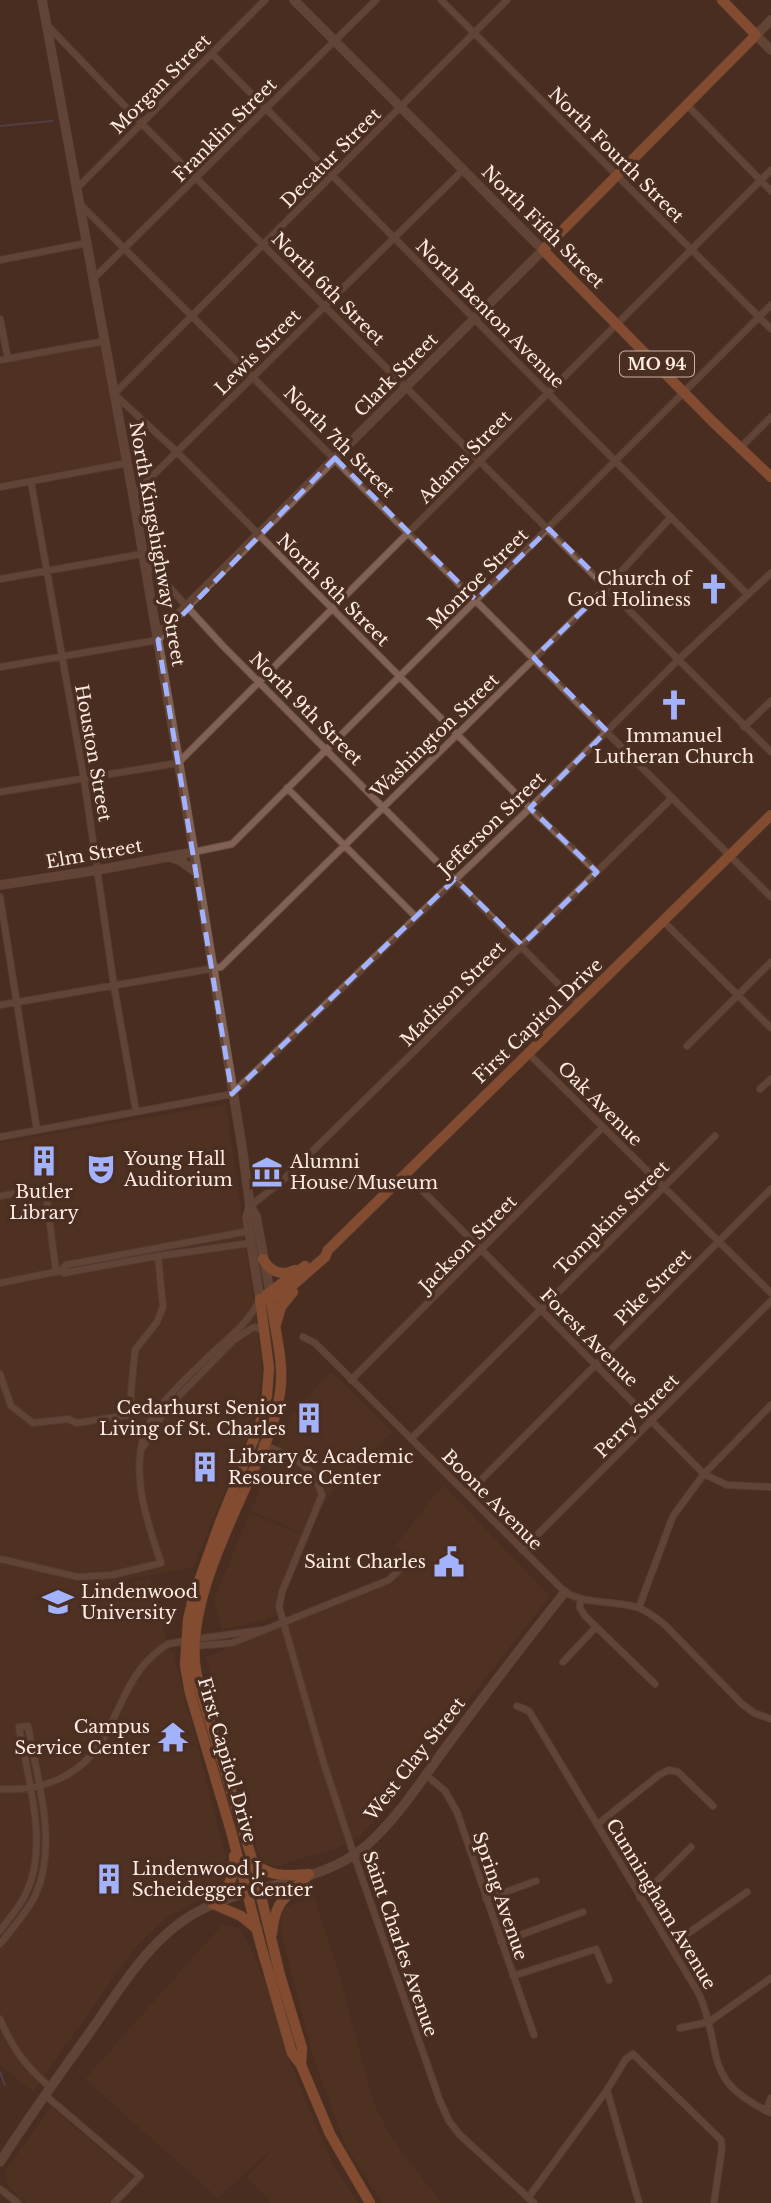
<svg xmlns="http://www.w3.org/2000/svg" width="771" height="2203" font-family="'Libre Baskerville',serif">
<rect width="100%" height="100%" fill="#492e21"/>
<path fill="#573525" d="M 99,345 L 102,346 L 122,460 L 0,482 L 0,362 Z
M 226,1104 L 261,1356 L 261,1377 L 253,1425 L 193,1567 L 111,1583 L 113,1589 L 150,1578 L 170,1652 L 173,1652 L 230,1874 L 212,1893 L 167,1917 L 135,1947 L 33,2092 L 0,2065 L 0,1143 Z
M 331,1371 L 393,1432 L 336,1488 L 303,1533 L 251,1511 L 289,1418 Z
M 443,1485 L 550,1596 L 426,1754 L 380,1816 L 360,1836 L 340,1847 L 273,1867 L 261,1859 L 256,1846 L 206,1657 L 393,1583 L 411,1561 L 396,1545 Z
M 250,1513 L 303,1535 L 276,1603 L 277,1616 L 222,1630 L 214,1600 Z
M 314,1896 L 340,1977 L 373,2101 L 390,2136 L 441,2203 L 383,2203 L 346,2147 L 314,2059 L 280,1930 L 282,1909 Z
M 223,1924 L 238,1928 L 250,1946 L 271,1996 L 291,2064 L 311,2114 L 333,2164 L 358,2203 L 269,2203 L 270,2200 L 247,2178 L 278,2143 L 218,2198 L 85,2079 Z
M 51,2107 L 133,2177 L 109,2203 L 26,2203 L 7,2184 L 5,2171 Z"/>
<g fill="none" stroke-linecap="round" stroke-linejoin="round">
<path stroke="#59527b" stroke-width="2" d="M 0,126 L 52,121
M 0,2072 L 5,2085"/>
<g stroke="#644d42" stroke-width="8">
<path id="street" d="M 441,0 L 771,329
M 507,0 L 114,394 L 177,452 L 530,808 L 597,872
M 49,27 L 141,123 L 771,752
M 212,54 L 748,595
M 687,105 L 771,191
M 77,188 L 265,0
M 81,205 L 771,897
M 0,260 L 87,243
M 93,279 L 376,0
M 0,319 L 8,359
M 0,360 L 105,341
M 740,448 L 771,417
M 31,482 L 84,779 L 114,986 L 136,1111
M 0,487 L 127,463
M 133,495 L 463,170
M 0,579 L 142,554 L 148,564 L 223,646 L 578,1004
M 0,667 L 158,640
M 744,727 L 771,701
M 287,788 L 416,917
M 0,792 L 178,763 L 771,170
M 194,852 L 232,844 L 771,305
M 0,897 L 37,1130
M 663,921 L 771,1028
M 0,1005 L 221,967 L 607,587 L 671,517
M 687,1046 L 771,962
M 528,1053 L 771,1293
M 760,1089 L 771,1079
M 0,1137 L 232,1094 L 530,808 L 678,660 L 771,573
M 405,1173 L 704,1474 L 727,1485 L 771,1487
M 0,1196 L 41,1189 L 46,1193 L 56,1272
M 250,1206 L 281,1182 L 672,798
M 249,1231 L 66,1265 L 60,1271 L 64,1273 L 152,1257 L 251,1243
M 0,1283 L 60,1271
M 303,1337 L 315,1343 L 565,1592 C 587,1605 612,1600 636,1607 C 647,1610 656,1618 665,1625 L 742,1704 L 754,1713 L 771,1719
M 0,1374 L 11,1406 L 33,1423 L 68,1419 L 77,1423 L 129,1415 L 135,1350 L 157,1322 L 163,1307 L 158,1256
M 351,1380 L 603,1127
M 411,1439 L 715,1136
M 262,1444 C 290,1456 314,1464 322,1495 L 282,1592 L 279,1607 L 324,1764 L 354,1855 L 440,2101 L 449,2121 L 459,2134 L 534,2203
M 143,1447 L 166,1409 L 234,1340 L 252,1328 L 256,1327 L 265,1332
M 467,1494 L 771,1189
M 522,1550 L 771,1301
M 0,1559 L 78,1577 L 112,1575 L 161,1563 C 148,1524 131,1478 144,1436 C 152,1408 188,1377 208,1357 C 227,1339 248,1324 259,1301
M 580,1599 L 580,1608 L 585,1616 L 655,1684
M 639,1607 L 673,1516 L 704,1474 L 771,1405
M 194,1646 L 232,1643 L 389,1580 L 402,1567
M 563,1662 L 596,1627
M 517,1706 L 529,1711 L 699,1994 C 725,2053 699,2079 771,2113
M 426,1775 L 445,1791 L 457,1812 L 534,2035
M 0,1789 C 43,1792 83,1775 104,1737 C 123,1704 129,1672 162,1648 L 168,1644 L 196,1639 L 262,1630
M 598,1824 L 659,1775 L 669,1770 L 678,1772 L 713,1806
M 640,1898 L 691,1847
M 486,1899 L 536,1881
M 0,1931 C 9,1918 21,1906 27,1891 C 49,1845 27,1776 19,1727 L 28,1726 C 37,1779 59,1845 35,1896 C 26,1913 12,1929 0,1944
M 501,1942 L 583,1912
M 670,1946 L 747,1892
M 513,1976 L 596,1949 L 609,1980
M 0,2019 C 13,2049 25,2066 50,2087
M 680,2028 L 709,2022 L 771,1978
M 607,2090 L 639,2203
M 45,2095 L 140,2176 L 114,2203
M 766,2111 L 771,2098
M 0,2189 L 18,2203
M 528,2198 L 607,2090 L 626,2059 L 633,2054 L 721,2140 L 722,2148 L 714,2203"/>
</g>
<g stroke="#644d42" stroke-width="10">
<path id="secondary" d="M 42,0 L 133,495 L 195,859 L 242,1147 L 250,1206 L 247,1218 L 260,1299
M 771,20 L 756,35 L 771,50
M 158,640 L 163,630 L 543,250 L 294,0
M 170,857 L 181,861 L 197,873
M 0,885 L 98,870 L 194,852
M 250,1206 L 256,1216 L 270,1292
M 0,2162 C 28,2118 59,2075 90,2032 C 120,1989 151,1936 199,1911 C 251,1883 320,1885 366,1846 C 398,1818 423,1778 449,1743 C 487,1692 525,1642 565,1592"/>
</g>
<g stroke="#644d42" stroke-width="11">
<path id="primary" d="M 722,0 L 756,35 L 543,250 L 713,422 L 771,477
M 263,1259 C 269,1271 282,1277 295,1270
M 270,1292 C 273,1325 285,1360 280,1393 C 275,1426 261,1455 247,1484 C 224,1536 190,1605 195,1663 C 196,1672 198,1681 200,1690 L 252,1859 L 280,1975 L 302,2048 L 301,2065
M 266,1295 L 305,1266
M 260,1299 L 269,1368 L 267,1395 L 260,1424 L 220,1522 L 193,1598 L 188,1620 L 185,1665 L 190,1693 L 231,1831 L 261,1946 L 292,2053 L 301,2065 L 330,2134 L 370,2203
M 268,1301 L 271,1301 L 284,1293 L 325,1257 L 328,1250 L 771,815
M 276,1324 L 281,1307 L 293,1292
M 234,1856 C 236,1877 227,1890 213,1904 L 241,1916 L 257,1929
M 252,1859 C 266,1878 288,1876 309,1874
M 272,1933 C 276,1895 288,1899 309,1874"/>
</g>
<use href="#street" stroke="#806153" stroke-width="6"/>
<use href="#secondary" stroke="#806153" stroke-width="9"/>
<use href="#primary" stroke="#c96f41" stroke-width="10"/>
</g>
<path d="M0 0H771V2203H0ZM 335,458 L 476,600 L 549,529 L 607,587 L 534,658 L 607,731 L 530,808 L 597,872 L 522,945 L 455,879 L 232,1094 L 158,640 Z" fill="#492e21" fill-opacity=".55" fill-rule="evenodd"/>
<path fill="none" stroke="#a3b2fd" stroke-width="5" stroke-dasharray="14 9" stroke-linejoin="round" d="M 335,458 L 476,600 L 549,529 L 607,587 L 534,658 L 607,731 L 530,808 L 597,872 L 522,945 L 455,879 L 232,1094 L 158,640 Z"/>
<defs>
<g id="church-bare" transform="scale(2.415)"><path d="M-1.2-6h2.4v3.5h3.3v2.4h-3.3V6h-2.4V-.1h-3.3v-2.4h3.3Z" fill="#a3b2fd" stroke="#492e21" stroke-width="2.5" paint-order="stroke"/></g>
<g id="building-bare" transform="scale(2.415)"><path d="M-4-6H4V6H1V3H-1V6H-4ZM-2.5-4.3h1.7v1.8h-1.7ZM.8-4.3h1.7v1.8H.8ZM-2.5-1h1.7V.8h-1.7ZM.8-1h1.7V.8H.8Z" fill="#a3b2fd" stroke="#492e21" stroke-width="2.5" paint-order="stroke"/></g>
<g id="theatre-bare" transform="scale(2.415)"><path d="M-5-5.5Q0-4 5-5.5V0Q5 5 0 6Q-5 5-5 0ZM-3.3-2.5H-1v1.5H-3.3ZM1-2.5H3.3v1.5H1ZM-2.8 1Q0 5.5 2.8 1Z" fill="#a3b2fd" stroke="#492e21" stroke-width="2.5" paint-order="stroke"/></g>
<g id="museum-bare" transform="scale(2.415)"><path d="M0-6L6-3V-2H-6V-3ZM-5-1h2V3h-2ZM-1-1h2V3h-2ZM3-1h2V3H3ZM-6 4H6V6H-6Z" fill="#a3b2fd" stroke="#492e21" stroke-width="2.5" paint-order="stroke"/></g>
<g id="civic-bare" transform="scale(2.415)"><path d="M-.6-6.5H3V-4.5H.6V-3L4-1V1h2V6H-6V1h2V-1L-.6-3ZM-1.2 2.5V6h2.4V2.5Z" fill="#a3b2fd" stroke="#492e21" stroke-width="2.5" paint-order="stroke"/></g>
<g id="university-bare" transform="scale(2.415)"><path d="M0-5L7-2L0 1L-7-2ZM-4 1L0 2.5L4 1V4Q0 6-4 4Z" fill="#a3b2fd" stroke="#492e21" stroke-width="2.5" paint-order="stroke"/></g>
<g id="temple-bare" transform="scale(2.415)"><path d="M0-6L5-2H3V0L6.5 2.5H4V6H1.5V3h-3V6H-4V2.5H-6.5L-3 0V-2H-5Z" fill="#a3b2fd" stroke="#492e21" stroke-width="2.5" paint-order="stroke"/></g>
</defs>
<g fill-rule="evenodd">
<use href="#church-bare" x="714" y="589"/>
<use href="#church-bare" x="674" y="705"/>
<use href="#building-bare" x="44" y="1161"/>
<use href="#theatre-bare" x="101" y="1169"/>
<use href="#museum-bare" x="267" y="1172"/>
<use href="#building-bare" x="309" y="1418"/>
<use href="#building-bare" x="205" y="1467"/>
<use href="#civic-bare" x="449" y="1562"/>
<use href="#university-bare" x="58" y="1602"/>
<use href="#temple-bare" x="173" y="1737"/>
<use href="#building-bare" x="109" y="1879"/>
</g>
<g text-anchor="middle" stroke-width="7" stroke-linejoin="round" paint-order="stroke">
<rect fill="#492e21" stroke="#c8b2a9" stroke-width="2" x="620" y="351.5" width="74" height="25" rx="5"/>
<g font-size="16" font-weight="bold" fill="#feebe3">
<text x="657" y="370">MO 94</text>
</g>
<g font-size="18" fill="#feebe3" stroke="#492e21">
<text transform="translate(161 84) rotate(-45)" y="6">Morgan Street</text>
<text transform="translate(225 130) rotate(-45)" y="6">Franklin Street</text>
<text transform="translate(616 155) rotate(45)" y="6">North Fourth Street</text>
<text transform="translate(331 158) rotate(-45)" y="6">Decatur Street</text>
<text transform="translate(543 227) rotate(45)" y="6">North Fifth Street</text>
<text transform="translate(328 289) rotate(45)" y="6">North 6th Street</text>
<text transform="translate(490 314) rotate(45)" y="6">North Benton Avenue</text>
<text transform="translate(258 352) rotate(-45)" y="6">Lewis Street</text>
<text transform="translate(396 375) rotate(-45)" y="6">Clark Street</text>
<text transform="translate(339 442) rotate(45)" y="6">North 7th Street</text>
<text transform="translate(465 457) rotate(-45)" y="6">Adams Street</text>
<text transform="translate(157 544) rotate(80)" y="6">North Kingshighway Street</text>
<text transform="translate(478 579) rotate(-45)" y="6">Monroe Street</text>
<text transform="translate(333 590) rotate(45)" y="6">North 8th Street</text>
<text transform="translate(306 709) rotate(45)" y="6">North 9th Street</text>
<text transform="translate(435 736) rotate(-44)" y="6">Washington Street</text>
<text transform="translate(93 753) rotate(80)" y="6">Houston Street</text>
<text transform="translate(492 824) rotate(-44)" y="6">Jefferson Street</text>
<text transform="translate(94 854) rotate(-10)" y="6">Elm Street</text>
<text transform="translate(453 994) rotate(-45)" y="6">Madison Street</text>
<text transform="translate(538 1021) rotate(-44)" y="6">First Capitol Drive</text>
<text transform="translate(600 1104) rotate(45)" y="6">Oak Avenue</text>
<text transform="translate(612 1218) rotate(-45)" y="6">Tompkins Street</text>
<text transform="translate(468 1244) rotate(-45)" y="6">Jackson Street</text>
<text transform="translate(653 1287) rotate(-45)" y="6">Pike Street</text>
<text transform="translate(589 1338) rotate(45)" y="6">Forest Avenue</text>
<text transform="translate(637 1416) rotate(-45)" y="6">Perry Street</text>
<text transform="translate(492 1500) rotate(45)" y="6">Boone Avenue</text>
<text transform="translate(415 1759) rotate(-52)" y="6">West Clay Street</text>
<text transform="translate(227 1760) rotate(74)" y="6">First Capitol Drive</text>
<text transform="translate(500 1896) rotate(71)" y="6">Spring Avenue</text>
<text transform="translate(661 1904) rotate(59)" y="6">Cunningham Avenue</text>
<text transform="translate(400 1944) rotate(71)" y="6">Saint Charles Avenue</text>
</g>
<g font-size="18" fill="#feebe3" stroke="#492e21" text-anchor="start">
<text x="691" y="585" text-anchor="end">Church of<tspan x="691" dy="21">God Holiness</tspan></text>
<text x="674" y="742" text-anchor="middle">Immanuel<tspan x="674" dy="21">Lutheran Church</tspan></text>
<text x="124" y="1165">Young Hall<tspan x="124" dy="21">Auditorium</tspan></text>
<text x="290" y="1168">Alumni<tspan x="290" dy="21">House/Museum</tspan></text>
<text x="44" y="1198" text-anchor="middle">Butler<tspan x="44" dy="21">Library</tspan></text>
<text x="286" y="1414" text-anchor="end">Cedarhurst Senior<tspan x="286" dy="21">Living of St. Charles</tspan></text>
<text x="228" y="1463">Library &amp; Academic<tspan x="228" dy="21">Resource Center</tspan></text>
<text x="426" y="1568" text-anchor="end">Saint Charles</text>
<text x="81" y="1598">Lindenwood<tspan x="81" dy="21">University</tspan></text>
<text x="150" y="1733" text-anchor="end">Campus<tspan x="150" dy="21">Service Center</tspan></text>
<text x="132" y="1875">Lindenwood J.<tspan x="132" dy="21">Scheidegger Center</tspan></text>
</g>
</g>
</svg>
